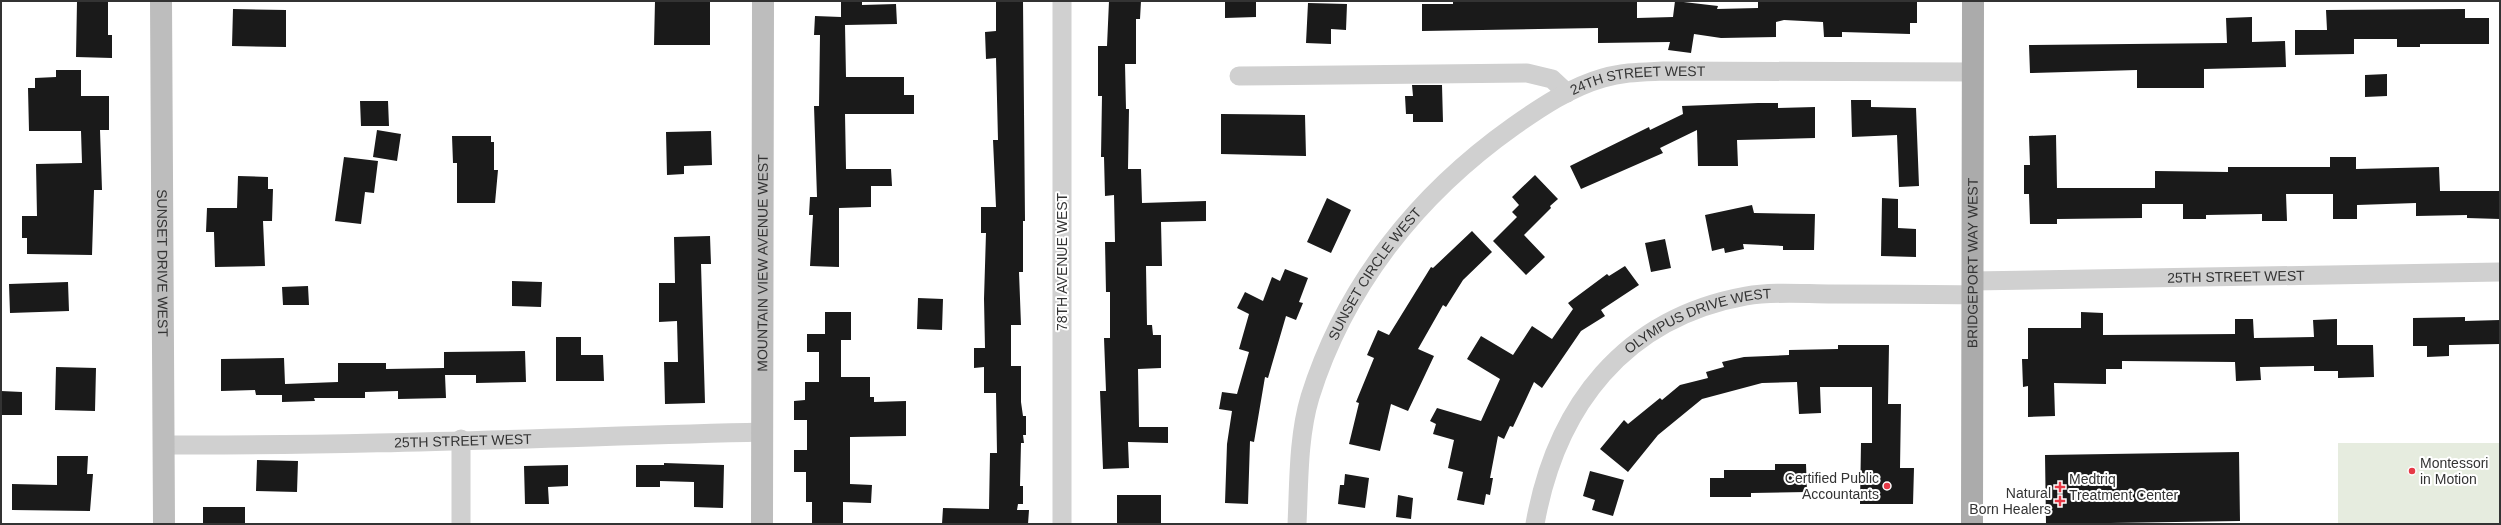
<svg xmlns="http://www.w3.org/2000/svg" width="2501" height="525" font-family="Helvetica,sans-serif">
<rect width="100%" height="100%" fill="#fff"/>
<path fill="#e6ecdf" d="M 2338,443 L 2500,443 L 2500,524 L 2338,524 Z"/>
<path fill="#1a1a1a" d="M 77,1 L 108,1 L 108,35 L 112,35 L 112,58 L 76,57 Z
M 655,1 L 710,1 L 710,45 L 654,45 Z
M 841,1 L 862,1 L 862,5 L 896,4 L 897,24 L 845,25 L 846,77 L 904,77 L 904,95 L 914,95 L 914,114 L 845,114 L 846,169 L 891,169 L 892,186 L 871,186 L 871,207 L 839,208 L 839,267 L 810,266 L 813,215 L 809,215 L 810,197 L 817,197 L 814,106 L 819,106 L 820,35 L 814,35 L 815,16 L 841,17 Z
M 996,1 L 1023,1 L 1025,221 L 1023,221 L 1023,272 L 1019,272 L 1021,325 L 1011,325 L 1011,366 L 1021,366 L 1021,402 L 1023,416 L 1026,416 L 1026,435 L 1023,435 L 1024,443 L 1021,443 L 1020,486 L 1023,486 L 1023,504 L 1018,504 L 1017,510 L 1029,510 L 1028,524 L 942,524 L 943,508 L 989,509 L 990,453 L 997,453 L 996,393 L 984,393 L 984,367 L 974,368 L 974,348 L 985,348 L 984,299 L 986,233 L 981,233 L 981,207 L 996,207 L 993,140 L 998,140 L 996,58 L 986,59 L 985,32 L 996,31 Z
M 1109,1 L 1141,1 L 1140,19 L 1136,19 L 1136,64 L 1125,64 L 1126,109 L 1129,109 L 1128,169 L 1141,169 L 1142,203 L 1206,201 L 1206,221 L 1161,222 L 1162,266 L 1146,266 L 1147,325 L 1152,325 L 1153,335 L 1161,335 L 1161,368 L 1138,369 L 1139,427 L 1168,427 L 1168,443 L 1128,442 L 1129,468 L 1103,469 L 1100,391 L 1106,391 L 1104,338 L 1110,338 L 1110,292 L 1106,292 L 1105,242 L 1115,242 L 1114,195 L 1105,196 L 1104,157 L 1101,157 L 1102,96 L 1098,96 L 1098,46 L 1107,46 Z
M 1225,1 L 1256,1 L 1256,17 L 1225,18 Z
M 1453,1 L 1637,1 L 1637,18 L 1673,17 L 1675,1 L 1718,6 L 1717,9 L 1758,8 L 1758,1 L 1917,1 L 1917,23 L 1910,23 L 1910,34 L 1842,32 L 1842,37 L 1824,37 L 1823,22 L 1784,20 L 1776,22 L 1776,37 L 1721,38 L 1694,34 L 1691,53 L 1668,50 L 1670,42 L 1598,43 L 1598,28 L 1422,31 L 1422,4 L 1453,4 Z
M 1308,3 L 1347,4 L 1346,30 L 1331,29 L 1331,44 L 1306,43 Z
M 233,9 L 286,10 L 286,47 L 232,46 Z
M 2465,9 L 2465,18 L 2489,18 L 2489,44 L 2420,44 L 2420,47 L 2397,47 L 2397,39 L 2354,39 L 2354,54 L 2295,55 L 2295,30 L 2327,30 L 2326,10 Z
M 2252,17 L 2252,42 L 2285,41 L 2286,67 L 2204,69 L 2204,88 L 2137,88 L 2137,70 L 2030,73 L 2029,45 L 2227,43 L 2226,18 Z
M 56,70 L 81,70 L 81,96 L 109,96 L 109,130 L 100,130 L 102,190 L 94,190 L 92,255 L 27,254 L 27,238 L 22,238 L 22,216 L 37,216 L 36,164 L 82,163 L 81,131 L 29,131 L 28,88 L 35,88 L 35,78 L 56,77 Z
M 2387,74 L 2387,96 L 2365,97 L 2365,75 Z
M 1412,85 L 1442,85 L 1443,122 L 1413,122 L 1413,114 L 1406,114 L 1405,96 L 1413,96 Z
M 1851,100 L 1871,100 L 1871,107 L 1916,108 L 1919,186 L 1899,187 L 1897,135 L 1852,137 Z
M 360,101 L 388,101 L 389,126 L 361,126 Z
M 1758,103 L 1778,103 L 1778,108 L 1815,107 L 1815,138 L 1737,140 L 1738,166 L 1698,166 L 1697,130 L 1660,148 L 1663,153 L 1581,189 L 1570,166 L 1649,127 L 1650,130 L 1683,114 L 1682,106 Z
M 1221,114 L 1305,115 L 1306,156 L 1221,154 Z
M 377,130 L 401,134 L 397,161 L 373,157 Z
M 711,131 L 712,165 L 684,166 L 684,174 L 667,175 L 666,132 Z
M 2056,135 L 2057,188 L 2155,188 L 2155,171 L 2228,172 L 2228,167 L 2330,167 L 2330,157 L 2356,157 L 2356,169 L 2439,167 L 2440,191 L 2500,191 L 2500,219 L 2467,218 L 2467,215 L 2416,216 L 2416,203 L 2357,205 L 2357,219 L 2333,219 L 2333,194 L 2286,194 L 2287,221 L 2262,221 L 2262,214 L 2206,215 L 2206,219 L 2183,219 L 2183,204 L 2142,204 L 2142,218 L 2057,219 L 2057,224 L 2030,224 L 2029,194 L 2024,194 L 2024,165 L 2030,165 L 2029,136 Z
M 452,136 L 491,136 L 491,142 L 494,142 L 494,170 L 498,170 L 495,203 L 457,203 L 457,163 L 453,163 Z
M 344,157 L 378,161 L 374,193 L 365,192 L 361,224 L 335,221 Z
M 1535,175 L 1558,199 L 1550,206 L 1551,208 L 1524,235 L 1545,257 L 1526,275 L 1493,241 L 1517,217 L 1512,212 L 1519,205 L 1512,197 Z
M 238,176 L 268,177 L 268,189 L 273,189 L 272,221 L 263,221 L 265,266 L 215,267 L 214,232 L 206,232 L 207,208 L 237,208 Z
M 1327,198 L 1351,210 L 1331,253 L 1307,242 Z
M 1882,198 L 1898,199 L 1898,228 L 1916,229 L 1916,257 L 1881,256 Z
M 1752,205 L 1754,213 L 1815,214 L 1814,250 L 1783,250 L 1783,246 L 1743,244 L 1744,249 L 1725,253 L 1724,248 L 1712,251 L 1705,215 Z
M 1472,231 L 1492,252 L 1463,280 L 1446,307 L 1443,305 L 1418,349 L 1434,356 L 1408,411 L 1391,404 L 1380,451 L 1349,444 L 1359,403 L 1356,402 L 1374,358 L 1367,355 L 1378,330 L 1389,335 L 1431,267 L 1433,268 Z
M 710,236 L 711,264 L 701,264 L 705,403 L 665,404 L 664,362 L 678,362 L 677,321 L 659,322 L 659,283 L 675,283 L 674,237 Z
M 1665,239 L 1671,268 L 1651,272 L 1645,243 Z
M 1625,266 L 1639,285 L 1601,310 L 1605,316 L 1581,331 L 1542,388 L 1534,382 L 1513,427 L 1510,426 L 1504,439 L 1498,436 L 1490,478 L 1493,478 L 1490,495 L 1486,494 L 1484,505 L 1457,500 L 1463,472 L 1448,468 L 1454,440 L 1433,434 L 1436,424 L 1430,421 L 1437,408 L 1481,421 L 1500,379 L 1467,359 L 1481,336 L 1513,355 L 1532,326 L 1552,339 L 1573,309 L 1568,303 L 1607,274 L 1609,276 Z
M 1285,269 L 1308,278 L 1299,302 L 1303,303 L 1296,320 L 1286,316 L 1268,378 L 1265,377 L 1254,442 L 1250,441 L 1248,504 L 1225,503 L 1227,444 L 1232,411 L 1219,409 L 1222,392 L 1237,394 L 1249,352 L 1239,349 L 1249,314 L 1237,308 L 1245,292 L 1263,301 L 1272,277 L 1280,281 Z
M 512,281 L 542,282 L 541,307 L 512,306 Z
M 68,282 L 69,311 L 10,313 L 9,284 Z
M 308,286 L 309,305 L 283,305 L 282,287 Z
M 918,298 L 943,299 L 942,330 L 917,329 Z
M 825,312 L 851,312 L 851,340 L 841,340 L 841,377 L 870,377 L 870,397 L 874,397 L 874,402 L 906,401 L 906,436 L 850,437 L 850,484 L 872,485 L 871,503 L 843,502 L 843,524 L 812,524 L 812,502 L 806,502 L 806,472 L 794,472 L 794,450 L 807,450 L 807,420 L 794,420 L 794,401 L 805,400 L 805,382 L 819,382 L 819,352 L 807,352 L 807,334 L 825,334 Z
M 2081,312 L 2103,313 L 2103,335 L 2235,334 L 2235,319 L 2253,319 L 2254,338 L 2314,337 L 2313,320 L 2337,319 L 2337,345 L 2373,345 L 2374,377 L 2338,378 L 2338,371 L 2314,371 L 2314,366 L 2260,367 L 2261,380 L 2236,381 L 2235,362 L 2122,361 L 2122,369 L 2106,369 L 2106,384 L 2054,383 L 2055,416 L 2028,417 L 2028,386 L 2023,387 L 2022,359 L 2028,359 L 2028,328 L 2081,328 Z
M 2465,317 L 2465,321 L 2500,320 L 2500,344 L 2449,345 L 2449,356 L 2427,357 L 2427,346 L 2413,346 L 2413,318 Z
M 556,337 L 581,337 L 581,355 L 603,355 L 604,381 L 556,381 Z
M 1838,345 L 1889,345 L 1888,404 L 1901,404 L 1900,468 L 1914,468 L 1913,504 L 1860,504 L 1861,443 L 1872,443 L 1872,387 L 1820,387 L 1821,413 L 1799,414 L 1797,382 L 1762,383 L 1702,399 L 1658,435 L 1628,472 L 1600,449 L 1624,420 L 1628,424 L 1660,398 L 1662,400 L 1680,385 L 1708,378 L 1706,372 L 1724,367 L 1722,362 L 1744,357 L 1789,355 L 1789,350 L 1838,349 Z
M 525,351 L 526,382 L 476,383 L 476,375 L 445,375 L 446,398 L 398,399 L 398,391 L 365,392 L 365,398 L 314,398 L 315,401 L 282,402 L 282,395 L 256,395 L 255,390 L 221,391 L 221,359 L 284,358 L 285,384 L 338,382 L 338,363 L 386,363 L 386,369 L 444,368 L 444,352 Z
M 56,367 L 96,368 L 95,411 L 55,410 Z
M 1,391 L 22,392 L 22,415 L 1,415 Z
M 2239,452 L 2240,521 L 2046,524 L 2045,455 Z
M 57,456 L 88,456 L 87,474 L 93,474 L 90,511 L 12,510 L 12,484 L 57,485 Z
M 257,460 L 298,461 L 297,492 L 256,491 Z
M 664,463 L 724,465 L 723,508 L 694,507 L 694,482 L 660,481 L 660,487 L 636,487 L 636,465 L 664,465 Z
M 1775,464 L 1806,464 L 1807,492 L 1751,493 L 1751,497 L 1710,497 L 1710,478 L 1724,478 L 1724,470 L 1775,470 Z
M 568,465 L 568,486 L 548,487 L 549,504 L 525,504 L 524,466 Z
M 1590,471 L 1624,480 L 1613,516 L 1592,510 L 1595,500 L 1583,496 Z
M 1345,474 L 1369,478 L 1365,508 L 1338,504 L 1340,485 L 1344,485 Z
M 1117,495 L 1161,495 L 1161,524 L 1117,524 Z
M 1398,495 L 1413,498 L 1411,519 L 1396,517 Z
M 203,507 L 245,507 L 245,524 L 203,524 Z"/>
<g fill="none" stroke-linecap="round" stroke-linejoin="round">
<g stroke="#d0d0d0" stroke-width="19">
<path d="M 1239,76 L 1527,73 L 1552,79 L 1567,93"/>
<path id="s1" d="M 1972,281 L 2500,272"/>
<path id="s2" d="M 164,445 C 363,446 563,437 762,432"/>
<path d="M 461,524 L 461,439"/>
<path d="M 1062,524 L 1062,1"/>
<path id="s3" d="M 1297,524 C 1299,483 1298,437 1310,397 C 1345,285 1418,194 1514,126 C 1541,107 1571,87 1603,78 C 1623,72 1643,72 1663,71 L 1973,72"/>
<path id="s4" d="M 1535,524 C 1556,406 1624,318 1746,296 C 1774,291 1804,294 1833,294 C 1880,294 1926,294 1973,295"/>
</g>
<g stroke="#bdbdbd" stroke-width="22">
<path id="s5" d="M 161,1 L 164,524"/>
<path id="s6" d="M 762,524 L 763,1"/>
</g>
<path stroke="#ababab" stroke-width="22" id="s7" d="M 1972,524 L 1973,1"/>
</g>
<g fill="#e63946" stroke="#fff" stroke-width="1.5">
<circle cx="2412" cy="471" r="4"/>
<circle cx="1887" cy="486" r="4"/>
<path d="M2058 481h4v4h4v4h-4v4h-4v-4h-4v-4h4z"/>
<path d="M2058 495h4v4h4v4h-4v4h-4v-4h-4v-4h4z"/>
</g>
<g text-anchor="middle" stroke-width="4" stroke-linejoin="round" paint-order="stroke">
<g font-size="14" fill="#333" stroke="#fff">
<text dy="5" stroke="none"><textPath href="#s3" startOffset="609">24TH STREET WEST</textPath></text>
<text dy="5" stroke="none"><textPath href="#s5" startOffset="262">SUNSET DRIVE WEST</textPath></text>
<text transform="translate(1062 262) rotate(-90)" y="5">78TH AVENUE WEST</text>
<text dy="5" stroke="none"><textPath href="#s7" startOffset="261">BRIDGEPORT WAY WEST</textPath></text>
<text dy="5" stroke="none"><textPath href="#s6" startOffset="261">MOUNTAIN VIEW AVENUE WEST</textPath></text>
<text dy="5" stroke="none"><textPath href="#s3" startOffset="268">SUNSET CIRCLE WEST</textPath></text>
<text dy="5" stroke="none"><textPath href="#s1" startOffset="264">25TH STREET WEST</textPath></text>
<text dy="5" stroke="none"><textPath href="#s4" startOffset="279">OLYMPUS DRIVE WEST</textPath></text>
<text dy="5" stroke="none"><textPath href="#s2" startOffset="299">25TH STREET WEST</textPath></text>
</g>
<g font-size="14" fill="#333" stroke="#fff" text-anchor="start">
<text x="2420" y="468">Montessori<tspan x="2420" dy="16">in Motion</tspan></text>
<text x="1879" y="483" text-anchor="end">Certified Public<tspan x="1879" dy="16">Accountants</tspan></text>
<text x="2069" y="484">Medtriq<tspan x="2069" dy="16">Treatment Center</tspan></text>
<text x="2051" y="498" text-anchor="end">Natural<tspan x="2051" dy="16">Born Healers</tspan></text>
</g>
</g>
<rect width="2501" height="525" fill="none" stroke="#333333" stroke-width="4"/>
</svg>
